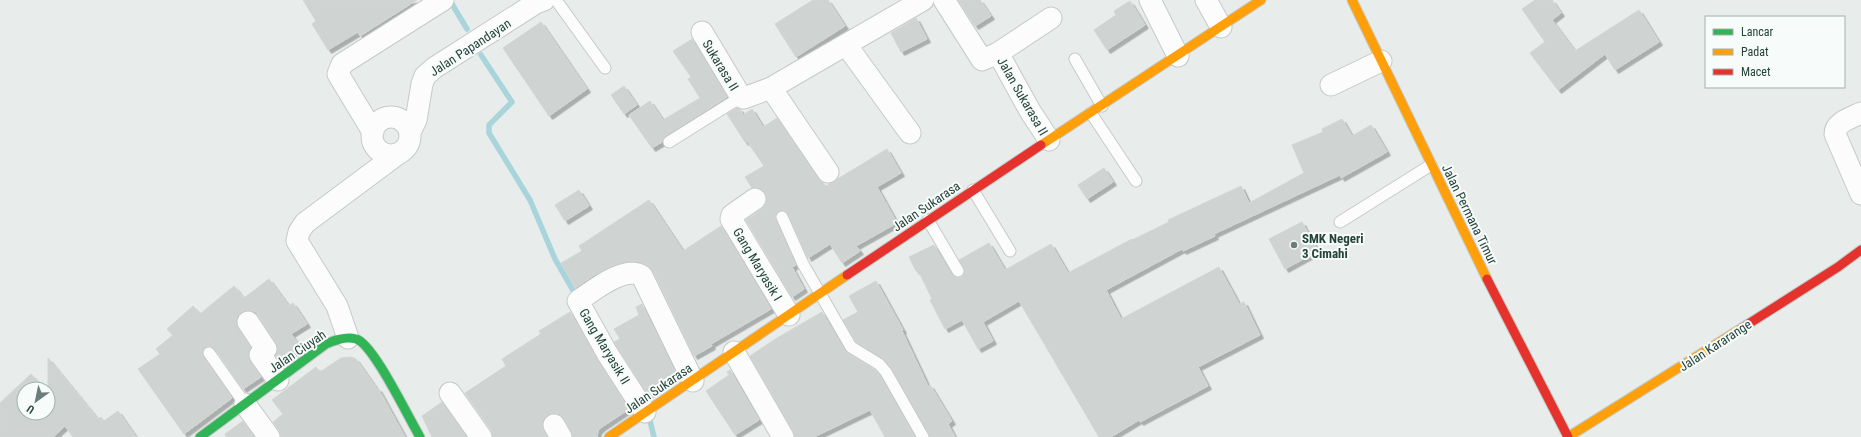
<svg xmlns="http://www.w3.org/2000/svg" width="1861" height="437" font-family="'Roboto Condensed',sans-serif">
<defs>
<filter id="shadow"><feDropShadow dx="3.5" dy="3.5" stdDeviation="0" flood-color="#0004"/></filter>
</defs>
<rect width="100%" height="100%" fill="#e8edeb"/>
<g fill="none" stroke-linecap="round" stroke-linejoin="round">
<path stroke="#a9d4db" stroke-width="5.5" d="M 452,4 L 467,29
M 481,55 L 512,102 L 489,125 L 489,133 L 530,200 L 555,259 L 577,297
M 649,417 L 654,437"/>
</g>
<path fill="#cfd4d2" stroke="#d1d6d4" filter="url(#shadow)" d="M 303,0 L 417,0 L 360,36 L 358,32 L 328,50 L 312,24 L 316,21 Z
M 813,0 L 828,0 L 845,26 L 796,57 L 775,24 Z
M 958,0 L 980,0 L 991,16 L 975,26 Z
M 1535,0 L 1552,0 L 1561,13 L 1552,20 L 1575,51 L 1639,10 L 1659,42 L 1615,70 L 1605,54 L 1558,90 L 1530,53 L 1545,42 L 1522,9 Z
M 1130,1 L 1145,25 L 1107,50 L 1094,30 L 1116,15 L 1114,11 Z
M 916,18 L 927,39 L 901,52 L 891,33 Z
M 541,22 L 587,89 L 549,116 L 503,48 Z
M 692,39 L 727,97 L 665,136 L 662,142 L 652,148 L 629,115 L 650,101 L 663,120 L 700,98 L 688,79 L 691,77 L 673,51 Z
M 624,86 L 637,105 L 624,114 L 611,95 Z
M 737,108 L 740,109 L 743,115 L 752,109 L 763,127 L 777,118 L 818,179 L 826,186 L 887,149 L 901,173 L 877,187 L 897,223 L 856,246 L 860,251 L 842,263 L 830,244 L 808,258 L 788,214 L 783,210 L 779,211 L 775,216 L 776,220 L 796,265 L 792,267 L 804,289 L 792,297 L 746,220 L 762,209 L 766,204 L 767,198 L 765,192 L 760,188 L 752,188 L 745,177 L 764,166 L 747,141 L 745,142 L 727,114 Z
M 1342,119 L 1352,136 L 1371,125 L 1387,152 L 1341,178 L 1340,175 L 1214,234 L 1215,236 L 1183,251 L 1182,249 L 1106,290 L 1121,319 L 1219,267 L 1239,304 L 1244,302 L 1260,335 L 1198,367 L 1208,386 L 1140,422 L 1139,420 L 1111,437 L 1099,437 L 1019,301 L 983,322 L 993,341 L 978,349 L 962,320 L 945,329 L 930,300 L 932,299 L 918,270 L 916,271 L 909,257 L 934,245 L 952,275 L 958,278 L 962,277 L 965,271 L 959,260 L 989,243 L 1005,270 L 1051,244 L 1068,273 L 1132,239 L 1132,240 L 1169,222 L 1168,220 L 1241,186 L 1249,203 L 1304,173 L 1292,145 L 1323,132 L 1322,129 Z
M 1104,168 L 1113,182 L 1087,199 L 1078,185 Z
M 579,190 L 589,206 L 565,221 L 555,205 Z
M 649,200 L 683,251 L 721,226 L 771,309 L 711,344 L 712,346 L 694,356 L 653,271 L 646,265 L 637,261 L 614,265 L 594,275 L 575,288 L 561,263 L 582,251 L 579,246 Z
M 1302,222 L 1318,251 L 1285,269 L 1269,239 Z
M 269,279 L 289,306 L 293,303 L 307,324 L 291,334 L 301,347 L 280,362 L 275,356 L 278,348 L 276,343 L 258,315 L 254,311 L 248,310 L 241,312 L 237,317 L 236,323 L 251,348 L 248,356 L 250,362 L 261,377 L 243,389 L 215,349 L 209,346 L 205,348 L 202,353 L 203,357 L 232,398 L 184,434 L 138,369 L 160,354 L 156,349 L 173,335 L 167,329 L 193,306 L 200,314 L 234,286 L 244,298 Z
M 876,281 L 903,330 L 902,331 L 928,386 L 930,385 L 952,421 L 948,424 L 955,437 L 930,437 L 891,368 L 883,358 L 856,342 L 843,320 L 858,312 L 849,296 Z
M 642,304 L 677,376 L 648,395 L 614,342 L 620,339 L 614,329 L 639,315 L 636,307 Z
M 570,312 L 597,359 L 629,409 L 602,427 L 598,431 L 597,437 L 573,437 L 564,419 L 560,414 L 554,413 L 548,415 L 543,419 L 542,425 L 547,437 L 493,437 L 491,430 L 465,393 L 506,366 L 502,359 L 541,334 L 539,331 Z
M 822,312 L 845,351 L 874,369 L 880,376 L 915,437 L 885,437 L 870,410 L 814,437 L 795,437 L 793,431 L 750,356 L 777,338 Z
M 351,357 L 356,359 L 377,389 L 378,388 L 405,437 L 281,437 L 279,430 L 273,422 L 283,414 L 272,400 L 316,367 L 320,372 L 341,358 Z
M 48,358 L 98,419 L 101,417 L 104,421 L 118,411 L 136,437 L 73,437 L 65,426 L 53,437 L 0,437 L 0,403 L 31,374 L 45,389 L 24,389 L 24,413 L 48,413 Z
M 730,370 L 759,420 L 735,435 L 706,391 L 729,375 L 727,372 Z
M 442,402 L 466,437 L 432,437 L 422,416 Z
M 243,421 L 254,437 L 226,437 L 225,434 Z"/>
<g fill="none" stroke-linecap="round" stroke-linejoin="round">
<g stroke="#c5cac8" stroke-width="13">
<path id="lane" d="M 556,0 L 605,68
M 1075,59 L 1102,106
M 1091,113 L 1136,181
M 669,142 L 741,97
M 973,190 L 1010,251
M 782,217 L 803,264 L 851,347 L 879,364 L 886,372 L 923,437
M 928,220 L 958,271
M 1340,222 L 1431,165
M 209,353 L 245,404"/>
</g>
<g stroke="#c5cac8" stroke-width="23">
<path id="street" d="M 944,0 L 982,60 L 998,53 L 1051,18
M 1150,0 L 1178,56
M 1206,0 L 1221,27
M 702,32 L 741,97 L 744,98 L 771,88 L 923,0
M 847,46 L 910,133
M 998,53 L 1030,111 L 1049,140
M 1331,85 L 1381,61
M 771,88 L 828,172
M 1861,113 C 1851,118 1835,122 1835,134 L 1861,194
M372 136a19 19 0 1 1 38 0a19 19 0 1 1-38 0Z
M 373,132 L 338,74 L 342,64 L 443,0
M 410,132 L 416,120 L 422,84 L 425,76 L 434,68 L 536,3 L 544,0
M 755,199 L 732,215 L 731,219 L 789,315
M 248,322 L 266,349 L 260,355 L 278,380
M 348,338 L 337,306 L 297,241 L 299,232 L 305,223 L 399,153
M 734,352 L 783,437
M 450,393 L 481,437
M 245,404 L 269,437
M 645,412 L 607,353 L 578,301 C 593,291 624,265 642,276 L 693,381
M 554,425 L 561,437"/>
</g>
<g stroke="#c3cbc8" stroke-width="11">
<path id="fast" d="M 200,437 L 326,344 C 335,340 346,336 356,339 C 373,343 409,419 420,437"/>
</g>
<g stroke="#c3cbc8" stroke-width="11">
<path id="slow" d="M 1352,0 L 1487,279
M 1041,145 L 1261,0
M 609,437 L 847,275
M 1568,437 L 1742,328"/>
</g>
<g stroke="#c3cbc8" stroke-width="11">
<path id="jam" d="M 847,275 L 1041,145
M 1487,279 L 1568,437
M 1742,328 L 1838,267 L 1861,250"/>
</g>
<use href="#lane" stroke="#fcfcfc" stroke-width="11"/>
<use href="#street" stroke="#fcfcfc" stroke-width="21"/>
<use href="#fast" stroke="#30b455" stroke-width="9"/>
<use href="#slow" stroke="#ff9f0a" stroke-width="9"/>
<use href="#jam" stroke="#e5322d" stroke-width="9"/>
</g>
<circle fill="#697e78" stroke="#f7fbf9" stroke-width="1.5" cx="1294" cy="245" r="4"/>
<g text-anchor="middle" stroke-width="4" stroke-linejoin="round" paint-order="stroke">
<g font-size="13" fill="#24423a" stroke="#f7fbf9">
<text transform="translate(470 47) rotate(-33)" y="5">Jalan Papandayan</text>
<text transform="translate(721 65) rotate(59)" y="5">Sukarasa II</text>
<text transform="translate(1023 96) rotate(60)" y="5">Jalan Sukarasa II</text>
<text transform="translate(926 206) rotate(-34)" y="5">Jalan Sukarasa</text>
<text transform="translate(1470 214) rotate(64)" y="5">Jalan Permana Timur</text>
<text transform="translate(758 264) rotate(59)" y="5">Gang Maryasik I</text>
<text transform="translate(1715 345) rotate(-33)" y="5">Jalan Kararange</text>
<text transform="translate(605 346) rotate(59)" y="5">Gang Maryasik II</text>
<text transform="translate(297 351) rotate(-34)" y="5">Jalan Ciuyah</text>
<text transform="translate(658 388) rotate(-34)" y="5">Jalan Sukarasa</text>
</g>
<g font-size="13" font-weight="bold" fill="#24423a" stroke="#f7fbf9" text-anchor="start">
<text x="1302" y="243">SMK Negeri<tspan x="1302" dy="15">3 Cimahi</tspan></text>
</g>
</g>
<rect x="1705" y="16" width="140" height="72" fill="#f7fbf9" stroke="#a3b1ad"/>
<rect x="1713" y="29" width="20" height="6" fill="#30b455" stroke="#a3b1ad"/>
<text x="1741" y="36" font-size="12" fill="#24423a">Lancar</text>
<rect x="1713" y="49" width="20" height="6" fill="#ff9f0a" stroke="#a3b1ad"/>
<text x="1741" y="56" font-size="12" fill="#24423a">Padat</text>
<rect x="1713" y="69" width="20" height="6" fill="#e5322d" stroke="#a3b1ad"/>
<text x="1741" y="76" font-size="12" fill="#24423a">Macet</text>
<g transform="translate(36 401) rotate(213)"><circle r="19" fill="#f7fbf9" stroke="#a3b1ad"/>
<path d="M0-3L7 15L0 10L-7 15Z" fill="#697e78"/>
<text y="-6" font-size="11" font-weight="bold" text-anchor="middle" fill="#24423a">U</text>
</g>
</svg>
